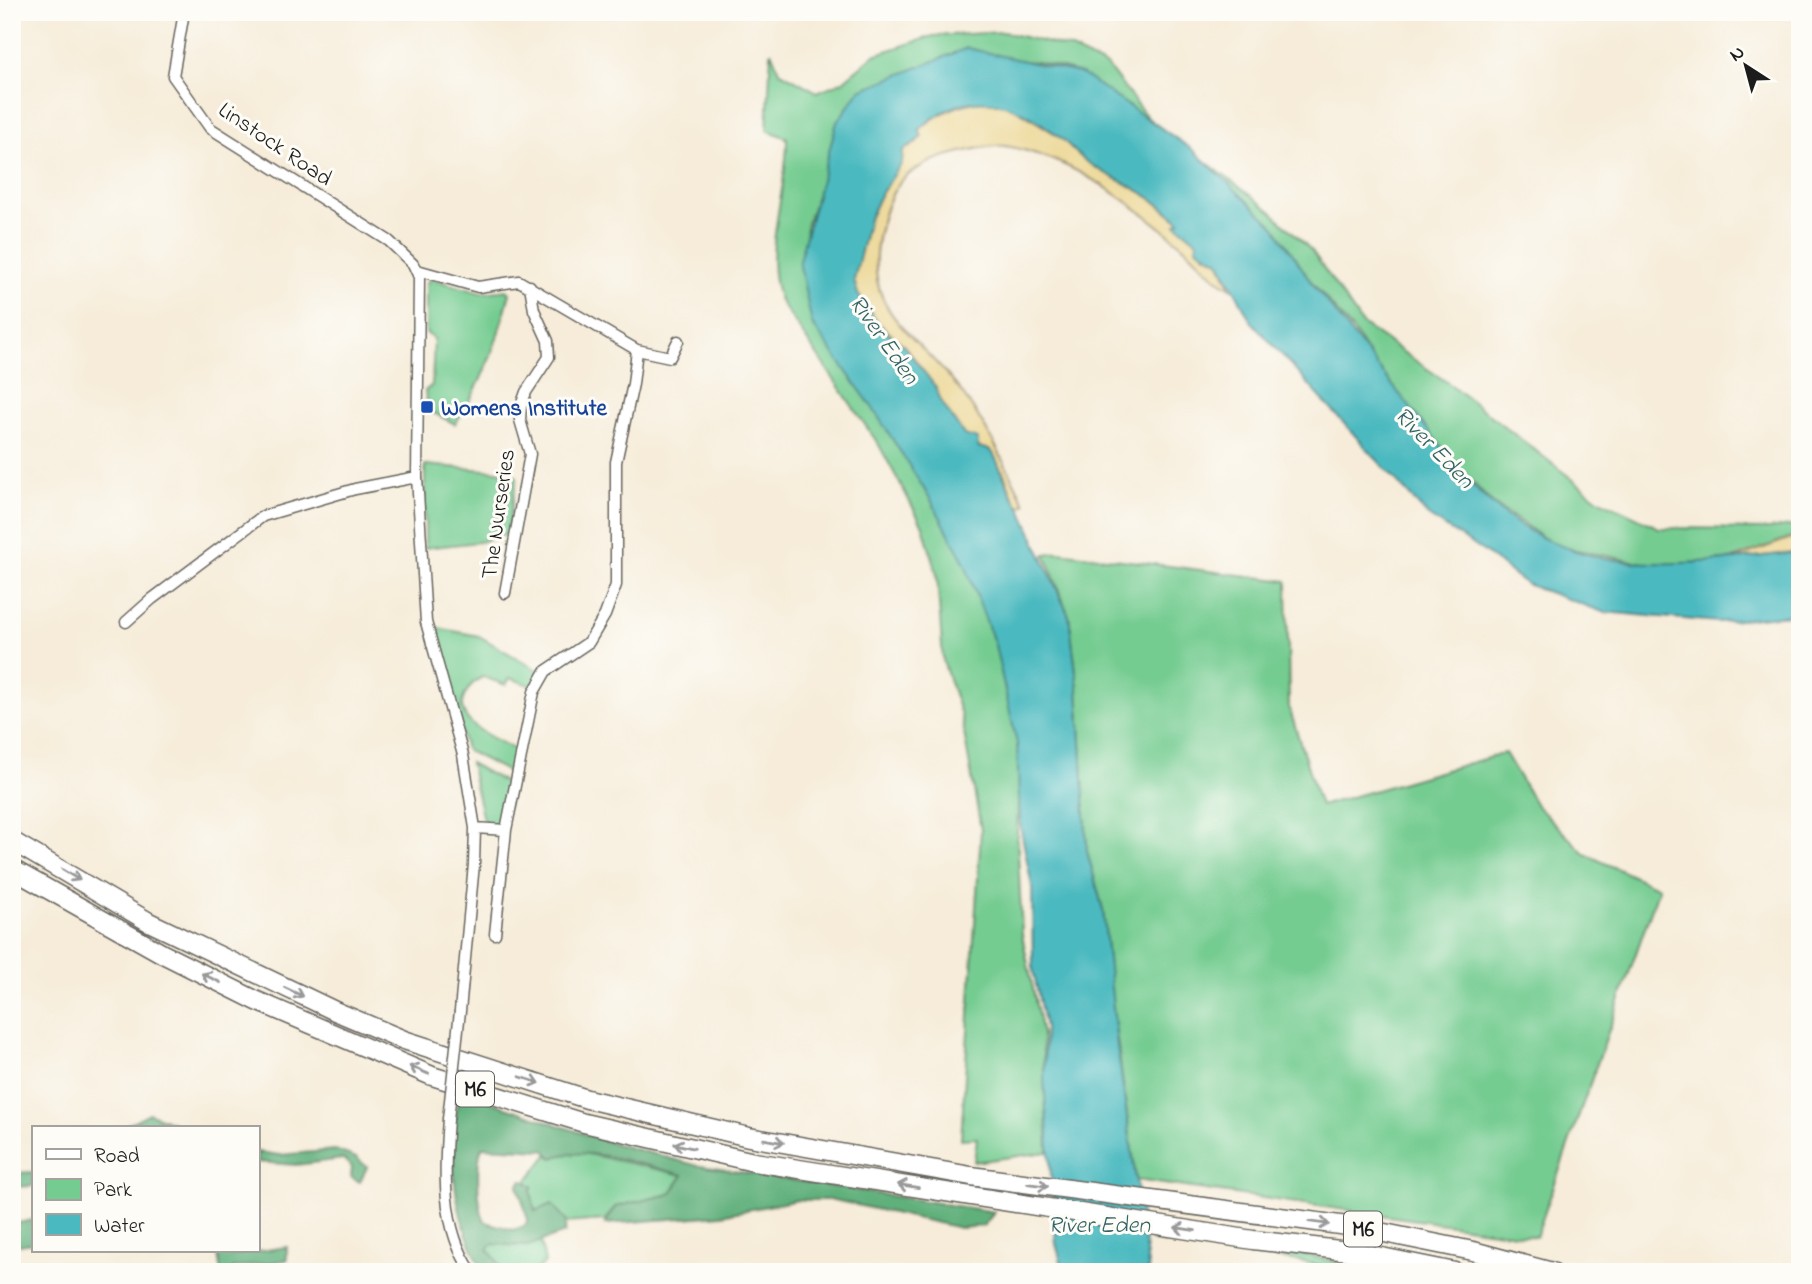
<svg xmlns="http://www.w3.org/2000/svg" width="1812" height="1284" font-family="'Indie Flower',sans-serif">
<rect width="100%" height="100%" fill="#fdfcf7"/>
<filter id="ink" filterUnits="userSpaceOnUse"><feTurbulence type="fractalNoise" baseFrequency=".0143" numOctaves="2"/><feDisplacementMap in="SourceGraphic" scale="14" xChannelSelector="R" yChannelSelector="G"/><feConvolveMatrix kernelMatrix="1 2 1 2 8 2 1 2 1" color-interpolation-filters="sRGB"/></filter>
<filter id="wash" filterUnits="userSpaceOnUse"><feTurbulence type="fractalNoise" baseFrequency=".00686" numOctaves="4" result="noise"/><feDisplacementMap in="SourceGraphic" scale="28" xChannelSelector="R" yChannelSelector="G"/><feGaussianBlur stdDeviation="1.57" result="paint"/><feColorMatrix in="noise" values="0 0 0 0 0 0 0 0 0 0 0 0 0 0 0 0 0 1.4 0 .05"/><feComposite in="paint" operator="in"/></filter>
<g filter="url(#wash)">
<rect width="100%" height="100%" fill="#f6ecd9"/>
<path fill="#75cc91" stroke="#487456" stroke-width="2" d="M 1003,32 L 1069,48 L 1107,66 L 1148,118 L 1271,211 L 1312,251 L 1362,324 L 1451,385 L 1598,499 L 1659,528 L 1769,529 L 1800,525 L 1800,534 L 1733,559 L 1658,566 L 1556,546 L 1492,503 L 1407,413 L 1354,332 L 1299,267 L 1118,116 L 1070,70 L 1038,62 L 972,58 L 841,132 L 806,226 L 805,279 L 925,476 L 953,542 L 986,592 L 1021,736 L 1017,831 L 1022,935 L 1042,1034 L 1048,1152 L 974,1162 L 977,1138 L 961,1139 L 981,830 L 961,715 L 943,661 L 937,575 L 923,526 L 879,445 L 780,301 C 761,249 788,192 787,138 L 767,130 L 771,51 L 779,71 L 817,92 L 842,82 L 874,55 L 933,36 Z
M 431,279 L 482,293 L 507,290 L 510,293 C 498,340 483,384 455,424 L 428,410 L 425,391 L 432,385 L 434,339 L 426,333 L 426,283 Z
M 425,465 L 498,471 L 517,477 L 507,535 L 479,542 L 425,548 Z
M 1059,552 L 1287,581 L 1289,707 L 1320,806 L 1505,753 L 1536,805 L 1585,854 L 1659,888 L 1536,1237 L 1136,1180 L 1112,1002 L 1103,910 L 1087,851 L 1078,688 L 1069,616 L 1045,554 Z
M 438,628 L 479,636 L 541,672 L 532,686 L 510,678 L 506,685 L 483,677 C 473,681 469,687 464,697 C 452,723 500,741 518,751 L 510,773 L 466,750 L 434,632 Z
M 470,763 L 508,784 L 511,793 L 503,823 L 491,825 L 483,820 Z
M 564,1153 L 583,1153 L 683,1175 L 670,1194 L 615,1207 L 605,1220 L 565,1223 L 565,1220 L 535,1212 L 527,1181 L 547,1155 L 553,1158 Z
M 1152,1234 L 1277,1250 L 1392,1272 L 1352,1272 L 1299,1261 L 1151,1241 Z
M 541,1241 L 545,1263 L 535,1272 L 504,1272 L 488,1248 L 492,1244 L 527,1246 Z"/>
<path fill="#60b07b" stroke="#3e664c" stroke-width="2" d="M 459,1091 L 605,1141 L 695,1165 L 995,1212 L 983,1226 L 960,1228 L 834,1200 L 798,1200 L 721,1215 L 605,1224 L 615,1207 L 670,1194 L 683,1175 C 648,1167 586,1144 553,1158 L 544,1150 L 482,1147 C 476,1161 477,1211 486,1222 L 513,1230 L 525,1226 L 528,1220 L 518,1186 L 522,1180 L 533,1186 L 531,1191 L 535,1211 L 552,1204 L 566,1220 L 565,1233 L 527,1246 L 492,1244 L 488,1249 L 504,1272 L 484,1272 C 451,1214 448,1156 459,1091 Z
M 149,1113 L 184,1128 L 121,1128 Z
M 335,1150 L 357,1158 L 367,1167 L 360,1182 L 351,1177 L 352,1167 L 343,1159 L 296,1165 L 257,1162 L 257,1152 L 280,1155 Z
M 33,1172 L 33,1186 L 12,1187 L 12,1173 Z
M 33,1220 L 33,1243 L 12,1246 L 12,1224 Z
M 287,1247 L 287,1260 L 234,1268 L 231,1272 L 221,1272 L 217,1251 L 230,1251 L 231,1255 Z"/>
<path fill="#eeda9e" stroke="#857b5d" stroke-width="2" d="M 986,100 L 1006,103 L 1060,137 L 1089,163 L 1148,196 L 1180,222 L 1176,224 L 1198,242 L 1203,254 L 1219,261 L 1231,288 C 1212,278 1200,261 1184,247 C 1149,217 1112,188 1071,168 C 1053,159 1025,149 1005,146 C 990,144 946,155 932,161 C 901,175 893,185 883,218 C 855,311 911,327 959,389 C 987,425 1005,464 1025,504 L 1020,507 C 1011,497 1010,486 1004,474 C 996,457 974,447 963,433 C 939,406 928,371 903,345 C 886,326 853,310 854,279 C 856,253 866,219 879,197 C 888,180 902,170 903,151 L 917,142 L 919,130 C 938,112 960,104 986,100 Z
M 1800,535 L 1800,552 L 1733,559 Z"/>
<path fill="#4bbac0" stroke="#346b6e" stroke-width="2" d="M 967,48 L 1082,74 L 1193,150 L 1274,226 L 1314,286 L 1471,484 C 1567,585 1675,566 1800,552 L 1800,614 L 1719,622 L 1603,612 L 1526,584 L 1483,551 L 1428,516 L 1251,321 L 1219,261 L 1196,248 L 1198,242 L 1176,224 L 1180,221 C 1169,213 1158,202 1146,195 C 1128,183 1107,176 1090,164 C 1079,157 1071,147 1062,139 C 1014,100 969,83 919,130 L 922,137 L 903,151 L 902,163 L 879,197 L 869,219 L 854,280 L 858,294 L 882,329 L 903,345 L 935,386 L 942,403 L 964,435 L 978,439 L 978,447 L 991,450 C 1003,468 1006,491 1020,507 L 1069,616 L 1078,688 L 1087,851 L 1103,910 L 1117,1045 L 1149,1272 L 1064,1272 L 1056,1244 L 1044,1080 L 1045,1027 L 1033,970 L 1032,887 L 1020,825 L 1017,744 L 995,645 L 964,562 L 931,500 L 872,407 L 812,324 L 799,261 L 837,122 L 860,90 Z"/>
</g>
<g filter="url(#ink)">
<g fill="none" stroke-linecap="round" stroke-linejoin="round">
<g stroke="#68655e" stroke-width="13">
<path id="minor" d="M 184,12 L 173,76 L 210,128 L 389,241 L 413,264 L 419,277 L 417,477 L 426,622 L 463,755 L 475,828 L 474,864 L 460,1011
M 417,270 L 478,287 L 519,281 L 637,350 L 670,357 L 678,341
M 505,593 L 530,454 L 520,420 L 521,406 L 526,392 L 549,357 L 548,341 L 534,310 L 530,286
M 126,622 L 152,599 L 263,516 L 355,489 L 417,477
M 475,828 L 506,830
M 495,934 L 506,830 L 534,692 L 546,671 L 589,642 L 605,615 L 616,585 L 616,462 L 633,384 L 637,350
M 448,1119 C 444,1169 441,1229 472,1272"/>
</g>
<g stroke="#68655e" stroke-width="21">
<path id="motorway" d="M 12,841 L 149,922 L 335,1011 L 404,1040 L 587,1099 L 749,1137 L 971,1176 L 1355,1227 L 1473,1251 L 1552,1272
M 12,869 L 163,954 L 257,1001 L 432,1076 L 584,1123 L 754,1162 L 1253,1240 L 1357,1252 L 1455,1272"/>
</g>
<use href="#minor" stroke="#fff" stroke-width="10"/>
<use href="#motorway" stroke="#fff" stroke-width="18"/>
<g stroke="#68655e" stroke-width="13" stroke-linecap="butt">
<path id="minor-bridge" d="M 448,1119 L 460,1011"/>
</g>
<use href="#minor-bridge" stroke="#fff" stroke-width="10"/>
</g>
<defs><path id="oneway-shaft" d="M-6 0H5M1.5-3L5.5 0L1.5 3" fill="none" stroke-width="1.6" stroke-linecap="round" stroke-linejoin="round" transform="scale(1.75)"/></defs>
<g stroke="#999">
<use href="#oneway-shaft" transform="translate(71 875) rotate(31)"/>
<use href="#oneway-shaft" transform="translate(211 978) rotate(-154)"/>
<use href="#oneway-shaft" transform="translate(294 992) rotate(25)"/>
<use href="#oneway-shaft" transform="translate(419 1070) rotate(-157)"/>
<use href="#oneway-shaft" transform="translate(530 1080) rotate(18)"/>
<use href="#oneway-shaft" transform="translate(774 1141) rotate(10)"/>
<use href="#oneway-shaft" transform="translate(684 1146) rotate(-167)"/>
<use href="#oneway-shaft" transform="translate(1038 1185) rotate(8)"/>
<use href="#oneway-shaft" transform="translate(908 1186) rotate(-171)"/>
<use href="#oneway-shaft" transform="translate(1319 1223) rotate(7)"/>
<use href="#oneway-shaft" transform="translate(1185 1229) rotate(-171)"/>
</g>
</g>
<rect fill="#1a4fb4" stroke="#fdfcf7" stroke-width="2.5" x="420" y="400" width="14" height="14" rx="3.5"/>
<g text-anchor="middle" stroke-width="6" stroke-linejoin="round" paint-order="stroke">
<g fill="#fdfcf7" stroke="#605f5e" stroke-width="2">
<rect x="456" y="1071.5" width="38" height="35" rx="5"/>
<rect x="1344" y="1211.5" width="38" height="35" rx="5"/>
</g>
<g font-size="21" font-weight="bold" fill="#1c1c1c">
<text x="475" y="1096">M6</text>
<text x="1363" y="1236">M6</text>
</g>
<g font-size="23" fill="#1c1c1c" stroke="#fdfcf7">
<text transform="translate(276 143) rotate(34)" y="8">Linstock Road</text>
<text transform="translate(497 514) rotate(-82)" y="8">The Nurseries</text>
</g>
<g font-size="23" font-weight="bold" fill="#164399" stroke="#fdfcf7" text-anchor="start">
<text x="441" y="415">Womens Institute</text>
</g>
<g font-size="24" font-style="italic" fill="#316366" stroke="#fdfcf7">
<text transform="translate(885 339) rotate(55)" y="8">River Eden</text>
<text transform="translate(1435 447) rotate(46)" y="8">River Eden</text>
<text x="1099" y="1232">River Eden</text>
</g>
</g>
<rect width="1812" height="1284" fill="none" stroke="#fdfcf7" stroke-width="42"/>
<rect x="32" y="1126" width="228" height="126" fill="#fdfcf7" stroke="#a3a29f" stroke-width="2"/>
<rect x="46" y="1149" width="35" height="10" fill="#ffffff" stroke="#a3a29f" stroke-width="2"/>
<text x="94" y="1162" font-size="21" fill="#1c1c1c">Road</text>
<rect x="46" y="1179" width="35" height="21" fill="#75cc91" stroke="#a3a29f" stroke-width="2"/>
<text x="94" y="1196" font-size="21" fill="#1c1c1c">Park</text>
<rect x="46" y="1214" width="35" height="21" fill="#4bbac0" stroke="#a3a29f" stroke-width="2"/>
<text x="94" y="1232" font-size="21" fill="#1c1c1c">Water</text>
<g transform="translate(1746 66) rotate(324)" stroke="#fdfcf7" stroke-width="5" paint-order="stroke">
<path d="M0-5L12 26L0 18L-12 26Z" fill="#1c1c1c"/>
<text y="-10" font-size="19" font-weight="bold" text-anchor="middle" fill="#1c1c1c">N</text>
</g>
</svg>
